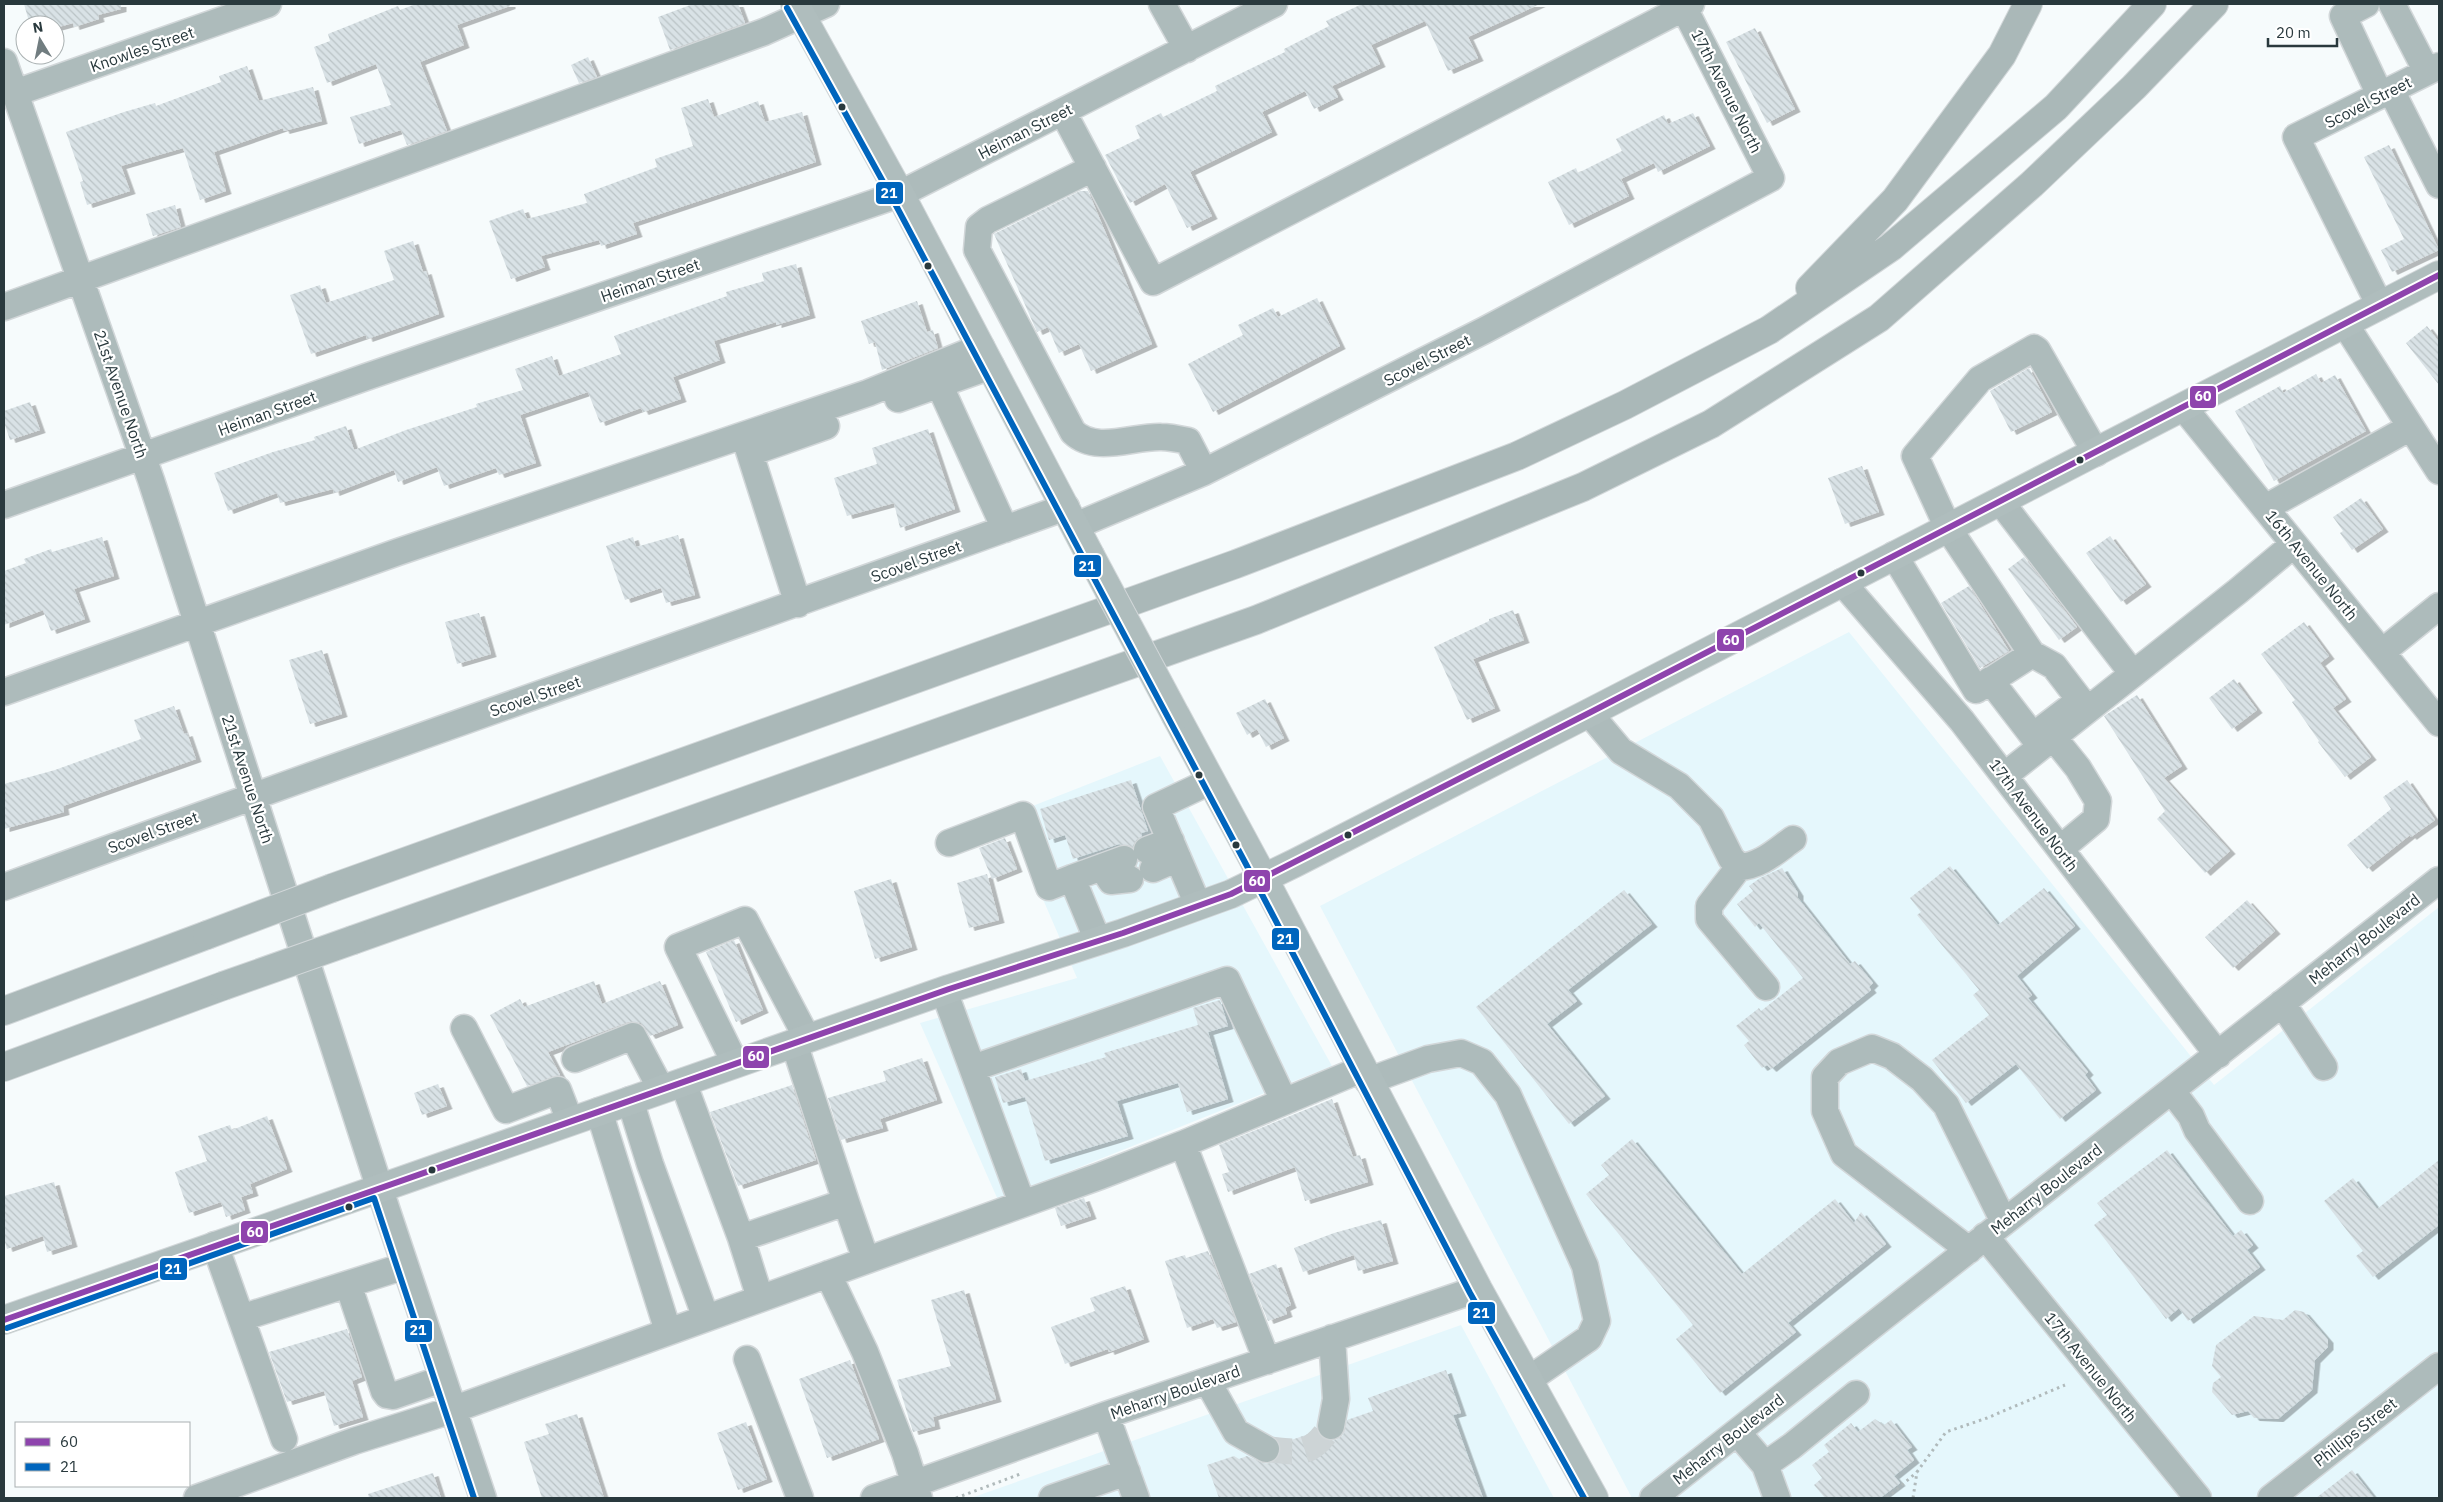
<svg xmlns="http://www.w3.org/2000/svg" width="2443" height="1502" font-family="'IBM Plex Sans',sans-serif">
<defs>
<pattern id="building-back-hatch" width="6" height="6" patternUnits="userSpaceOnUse" patternTransform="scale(1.25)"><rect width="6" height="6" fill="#d9e2e6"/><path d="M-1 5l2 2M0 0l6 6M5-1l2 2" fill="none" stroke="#bac3c6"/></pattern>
<filter id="shadow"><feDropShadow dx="5.5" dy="3" stdDeviation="0" flood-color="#0004"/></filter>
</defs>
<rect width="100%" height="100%" fill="#f6fbfc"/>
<path fill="#e5f7fc" d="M 1849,632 L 2214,1085 L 2439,907 L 2439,1498 L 1632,1498 L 1320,906 Z
M 1160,756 L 1332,1066 L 998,1200 L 920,1023 L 1077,978 L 1007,816 Z
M 1461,1325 L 1554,1498 L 971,1498 Z"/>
<path fill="url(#building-back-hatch)" filter="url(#shadow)" d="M 24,4 L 121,4 L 121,9 L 98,15 L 99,19 L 74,27 L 73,23 L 55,28 L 55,25 L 30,25 Z
M 416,4 L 510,4 L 510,6 L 457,25 L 464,45 L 420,62 L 447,131 L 407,145 L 401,130 L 359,144 L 350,117 L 391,105 L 376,64 L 327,83 L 314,47 L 330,41 L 328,34 L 398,6 L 400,10 Z
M 693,4 L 738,4 L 745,23 L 670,50 L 658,17 Z
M 1362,4 L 1540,4 L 1468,37 L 1478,58 L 1448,71 L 1425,21 L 1371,45 L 1380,64 L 1332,86 L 1338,97 L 1314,109 L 1305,91 L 1262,112 L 1272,132 L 1190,172 L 1212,216 L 1187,228 L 1165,184 L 1130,203 L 1105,155 L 1140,138 L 1135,126 L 1161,113 L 1163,117 L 1217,91 L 1215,86 L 1285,52 L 1284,49 L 1329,26 L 1326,21 Z
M 1755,28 L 1795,109 L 1767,123 L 1726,42 Z
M 588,57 L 597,77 L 579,83 L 571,65 Z
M 247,66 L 259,101 L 313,87 L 322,121 L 284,131 L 283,128 L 214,152 L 226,191 L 200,200 L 183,148 L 121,166 L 130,191 L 87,205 L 80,182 L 83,181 L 66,132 L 124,112 L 155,103 L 156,106 L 221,82 L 219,76 Z
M 708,99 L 714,117 L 758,101 L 765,122 L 802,112 L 816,162 L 633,223 L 637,234 L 601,246 L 599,240 L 541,256 L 545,267 L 511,279 L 489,221 L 523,209 L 527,219 L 587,203 L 584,194 L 657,167 L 655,159 L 693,146 L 681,108 Z
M 1693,113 L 1710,146 L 1658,172 L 1654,163 L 1621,179 L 1629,196 L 1569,225 L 1548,182 L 1576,168 L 1578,173 L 1622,151 L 1616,139 L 1664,115 L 1668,124 Z
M 2389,145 L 2439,250 L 2392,272 L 2381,250 L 2404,239 L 2364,157 Z
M 1080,191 L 1088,191 L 1089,193 L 1152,344 L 1091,371 L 1079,344 L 1059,353 L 1048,327 L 1037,332 L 994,234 Z
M 175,205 L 181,227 L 153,236 L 146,214 Z
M 413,241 L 423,272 L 426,271 L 439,314 L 367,339 L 366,335 L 311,354 L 290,295 L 320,285 L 326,303 L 394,280 L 384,251 Z
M 796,264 L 810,315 L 776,325 L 776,322 L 714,341 L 720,360 L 673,377 L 681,399 L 643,412 L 641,408 L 600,423 L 588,392 L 520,415 L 536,463 L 499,475 L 496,468 L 444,486 L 437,467 L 398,482 L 394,470 L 334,493 L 333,489 L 280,503 L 277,493 L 228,511 L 214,473 L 273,452 L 315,440 L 314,437 L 346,426 L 354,450 L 406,430 L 477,407 L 476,404 L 523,390 L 515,369 L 552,356 L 559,376 L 621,354 L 614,336 L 727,296 L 726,292 L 764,281 L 762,273 Z
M 1317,298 L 1340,346 L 1213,412 L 1188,364 L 1243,335 L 1238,325 L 1273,308 L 1278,317 Z
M 917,301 L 927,332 L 933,330 L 938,348 L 882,370 L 875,342 L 869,344 L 861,321 Z
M 2427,326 L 2439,342 L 2439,385 L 2406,343 Z
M 2029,368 L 2052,412 L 2011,432 L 1990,391 Z
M 2316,374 L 2321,383 L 2335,375 L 2366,431 L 2274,481 L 2235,411 L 2280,386 L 2283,393 Z
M 30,402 L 40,430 L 10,440 L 4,422 L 4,411 Z
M 928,429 L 955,509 L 900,528 L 894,503 L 847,516 L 834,478 L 877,464 L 872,448 Z
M 1862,466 L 1879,512 L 1845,524 L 1828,478 Z
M 2361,498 L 2383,529 L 2352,550 L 2340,533 L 2343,531 L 2333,517 Z
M 678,535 L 695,595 L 666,603 L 661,588 L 625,600 L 606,546 L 633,537 L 636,547 Z
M 2110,536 L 2146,584 L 2121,602 L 2086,553 Z
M 102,537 L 114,576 L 74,589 L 85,619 L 51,631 L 43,610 L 4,625 L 4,571 L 26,563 L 24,559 L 51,549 L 52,552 Z
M 2024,557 L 2077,627 L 2059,640 L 2008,569 Z
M 1969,586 L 2009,651 L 1980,668 L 1941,603 Z
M 1513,610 L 1524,640 L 1473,659 L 1495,708 L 1467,720 L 1434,647 L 1489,621 L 1489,619 Z
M 479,613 L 491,654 L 457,664 L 445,622 Z
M 2304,622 L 2329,656 L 2320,663 L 2346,699 L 2333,708 L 2371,757 L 2345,777 L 2318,742 L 2319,741 L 2292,702 L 2295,700 L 2261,654 Z
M 322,650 L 342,714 L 310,724 L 289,660 Z
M 2234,679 L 2257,710 L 2232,729 L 2209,698 Z
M 2137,695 L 2182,766 L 2164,778 L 2230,851 L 2205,873 L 2157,819 L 2165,811 L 2104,716 Z
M 1265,699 L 1284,738 L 1266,747 L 1257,729 L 1247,735 L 1236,713 Z
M 174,706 L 184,734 L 187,733 L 196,759 L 63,806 L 64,812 L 4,829 L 4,784 L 55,770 L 141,739 L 134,720 Z
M 1131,780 L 1148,831 L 1141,833 L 1142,836 L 1136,840 L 1132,847 L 1119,844 L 1073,859 L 1065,835 L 1049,840 L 1040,809 Z
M 2407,780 L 2435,820 L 2411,837 L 2410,835 L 2367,869 L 2347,845 L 2391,809 L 2383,797 Z
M 1005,838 L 1017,869 L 992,879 L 979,848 Z
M 1950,866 L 1998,925 L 2044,888 L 2075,926 L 2017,976 L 2032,995 L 2028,998 L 2088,1072 L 2085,1075 L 2096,1090 L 2060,1119 L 2016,1064 L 1966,1103 L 1932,1060 L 1989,1015 L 1973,995 L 1979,990 L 1917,915 L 1921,912 L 1910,898 Z
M 1782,868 L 1798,893 L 1798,898 L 1850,964 L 1855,961 L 1873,983 L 1869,987 L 1871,990 L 1771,1069 L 1767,1065 L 1762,1068 L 1744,1045 L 1749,1041 L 1736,1026 L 1759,1008 L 1761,1011 L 1803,978 L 1759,923 L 1755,927 L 1737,904 L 1753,891 L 1749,886 L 1760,878 Z
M 987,874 L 999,920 L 969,928 L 957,883 Z
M 891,879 L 912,947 L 875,959 L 854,891 Z
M 1624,890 L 1652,924 L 1568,990 L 1577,1001 L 1547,1024 L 1605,1096 L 1569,1124 L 1476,1007 Z
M 2247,900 L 2275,931 L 2233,968 L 2205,937 Z
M 734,940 L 763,1010 L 736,1022 L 706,952 Z
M 594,981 L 602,1004 L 660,981 L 678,1025 L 650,1036 L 641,1023 L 628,1022 L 548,1052 L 560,1075 L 527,1086 L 490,1015 L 520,999 L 524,1007 Z
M 1220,1000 L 1228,1026 L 1208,1032 L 1228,1099 L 1187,1112 L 1178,1083 L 1117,1101 L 1128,1136 L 1045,1161 L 1025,1097 L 1003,1103 L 995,1077 L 1021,1069 L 1025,1081 L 1106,1057 L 1104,1053 L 1198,1025 L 1193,1008 Z
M 922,1058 L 937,1100 L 880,1119 L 883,1128 L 841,1140 L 828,1098 L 886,1081 L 883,1071 Z
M 438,1084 L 447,1106 L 422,1115 L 414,1093 Z
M 792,1085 L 816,1160 L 738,1186 L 710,1112 Z
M 1332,1099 L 1353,1157 L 1360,1155 L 1368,1182 L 1305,1201 L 1295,1167 L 1228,1192 L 1222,1174 L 1229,1172 L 1219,1145 Z
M 267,1116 L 287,1169 L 250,1184 L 253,1193 L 241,1197 L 245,1210 L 226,1217 L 221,1202 L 189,1213 L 175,1172 L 207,1161 L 198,1136 L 230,1125 L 232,1130 Z
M 1632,1139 L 1742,1274 L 1835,1199 L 1854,1223 L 1861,1212 L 1886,1244 L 1788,1323 L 1796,1332 L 1720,1393 L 1676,1339 L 1693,1325 L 1586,1194 L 1609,1175 L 1601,1165 Z
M 2167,1150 L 2233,1236 L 2241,1230 L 2253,1245 L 2247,1250 L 2260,1267 L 2188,1321 L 2179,1308 L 2166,1319 L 2094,1225 L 2107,1215 L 2097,1203 Z
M 2439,1160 L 2439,1225 L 2373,1277 L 2356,1256 L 2363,1251 L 2324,1201 L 2353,1178 L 2377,1209 Z
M 54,1182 L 72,1244 L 47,1252 L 43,1236 L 7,1249 L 4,1239 L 4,1196 Z
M 1084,1198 L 1091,1216 L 1061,1226 L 1055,1208 Z
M 1381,1220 L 1393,1261 L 1358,1271 L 1354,1255 L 1303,1272 L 1294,1248 L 1334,1233 Z
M 1208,1251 L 1236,1322 L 1217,1328 L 1213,1319 L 1187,1328 L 1165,1261 L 1185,1255 L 1186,1258 Z
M 1276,1264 L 1291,1305 L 1285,1308 L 1287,1314 L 1268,1321 L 1249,1274 Z
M 1125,1286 L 1144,1339 L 1109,1352 L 1108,1349 L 1065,1364 L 1051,1327 L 1095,1311 L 1090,1298 Z
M 964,1290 L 996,1399 L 933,1417 L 935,1426 L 913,1432 L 897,1380 L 951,1366 L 931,1300 Z
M 2295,1310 L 2304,1312 L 2328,1340 L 2328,1347 L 2315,1360 L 2312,1390 L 2278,1419 L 2254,1418 L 2248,1411 L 2232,1415 L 2212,1392 L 2213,1383 L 2221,1377 L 2212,1366 L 2216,1345 L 2254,1316 L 2283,1320 Z
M 347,1329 L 362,1377 L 352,1381 L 363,1417 L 334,1426 L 324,1391 L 287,1402 L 269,1352 Z
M 850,1360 L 879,1439 L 827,1458 L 799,1379 Z
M 1446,1370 L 1461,1413 L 1453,1415 L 1483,1498 L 1219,1498 L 1207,1465 L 1234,1456 L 1239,1459 L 1247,1456 L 1266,1464 L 1273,1462 L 1279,1456 L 1280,1444 L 1317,1431 L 1321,1437 L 1328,1441 L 1336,1440 L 1343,1435 L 1347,1420 L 1373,1411 L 1368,1398 Z
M 577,1414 L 604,1498 L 542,1498 L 524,1442 L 549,1434 L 545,1424 Z
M 1875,1419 L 1884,1425 L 1891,1420 L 1912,1447 L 1907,1450 L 1914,1460 L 1894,1476 L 1900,1483 L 1880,1498 L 1825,1498 L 1814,1485 L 1822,1478 L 1812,1465 L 1829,1452 L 1824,1445 L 1851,1423 L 1858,1432 Z
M 746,1422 L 767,1479 L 738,1490 L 717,1433 Z
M 2352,1470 L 2374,1498 L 2316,1498 Z
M 433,1473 L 441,1498 L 369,1498 L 368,1494 Z"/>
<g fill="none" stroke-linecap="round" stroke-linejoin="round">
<path stroke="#cdd4d6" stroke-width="26" stroke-dasharray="26 13" stroke-linecap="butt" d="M 1266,1449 C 1302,1453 1310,1456 1331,1426"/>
<g stroke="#d2d7d9" stroke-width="29">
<path id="minor" d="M 1162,4 L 1187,49
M 2366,4 L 2343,16 L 2380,95
M 2392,4 L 2427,72
M 4,62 L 151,480 L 387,1211 L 483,1498
M 2391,90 L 2439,185
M 15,93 L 268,4
M 1063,112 L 1153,282 L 1691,4
M 1093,168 L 988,220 L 979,227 L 977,250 L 1073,432 C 1096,454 1133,436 1161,437 C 1170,437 1179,439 1188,441 L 1204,472
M 2380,306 L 2296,137 L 2439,66
M 4,307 L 764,32 L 826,4
M 2345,324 L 2439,471
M 939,384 L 1005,529
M 898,399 L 991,366
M 2184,408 L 2439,723
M 744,435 L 798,604
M 750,453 L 826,426
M 2000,501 L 2133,674
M 4,505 L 366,377 L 900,194 L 1274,4
M 2265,508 L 2411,427
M 1075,526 L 1204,472 L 1485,330 L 1771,178 L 1682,4
M 1894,555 L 1976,690 L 2032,654 L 1948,528 L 1915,456 L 1980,379 L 2034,348 L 2037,350 L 2096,453
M 1842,582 L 1962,721 L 2218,1055
M 2382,652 L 2439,606
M 1990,680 L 2033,736 L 2080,700 L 2054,666 L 2032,654
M 4,692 L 398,552 L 868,393 L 981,347
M 1589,713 L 1621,751 L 1679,786 L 1711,818 L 1731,858 L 1739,867 C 1761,866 1776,851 1793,839
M 2053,737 L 2078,768 L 2098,801 L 2096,819 L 2060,849
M 2004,776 L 2238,591 L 2294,544
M 949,843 L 1023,815 L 1049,887 L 1072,878
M 1147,850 L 1171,841
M 1102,867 L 1111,881 L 1130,879
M 1739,867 L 1709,906 L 1709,919 L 1766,987
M 1153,869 L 1178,858
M 4,887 C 357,757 712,634 1066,507
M 1198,905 L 1156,807 L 1211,781
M 1098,941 L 1072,878 L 1124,859
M 944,991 L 1022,1203
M 2282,1003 L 2324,1067
M 464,1028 L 506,1110 L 558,1090 L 570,1121
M 794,1043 L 846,1202
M 575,1059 L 633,1036 L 661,1089
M 735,1063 L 678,947 L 745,920 L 807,1038
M 973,1068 L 1227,980 L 1284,1101
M 1368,1081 L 1428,1059 L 1461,1053 L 1482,1062 L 1508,1095 L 1585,1266 L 1597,1321 L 1589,1338 L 1528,1380
M 683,1082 L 741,1238 L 760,1298
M 2172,1091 L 2191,1116 L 2197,1130 L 2250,1201
M 630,1100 L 650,1164 L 706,1318
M 599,1111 L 668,1331
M 1183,1144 L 1267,1361
M 1985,1236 L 2198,1498
M 741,1238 L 846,1202 L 866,1260
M 215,1245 L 284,1439
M 1969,1250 L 1844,1154 L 1825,1111 L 1825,1077 L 1839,1062 L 1872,1048 L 1892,1056 L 1922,1079 L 1946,1105 L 2004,1222
M 828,1274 L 865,1352 L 905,1453 L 919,1498
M 348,1284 L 384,1391 L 387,1395 L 393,1396 L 442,1379
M 241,1318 L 405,1266
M 747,1359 L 800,1498
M 1208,1382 L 1236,1432 L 1266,1449
M 1106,1415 L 1136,1498
M 1331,1426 L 1336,1399 L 1332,1338
M 1737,1432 L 1765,1465 L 1777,1498
M 1765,1465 L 1792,1446 L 1856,1394
M 197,1498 L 354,1441 L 452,1410 L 1100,1176 L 1183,1144 L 1362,1069
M 874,1498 L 1106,1415 L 1478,1289
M 1052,1498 L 1127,1472
M 1653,1498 L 2439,880
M 2271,1498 L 2439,1366"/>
</g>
<g stroke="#d2d7d9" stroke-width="30">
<path id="major" d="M 795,4 L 900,194 L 1090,555
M 1176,716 L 1264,879 L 1478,1289 L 1594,1498
M 4,1320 L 949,989 L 1123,933 L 1231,894 L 1295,863 L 1589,713 L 2439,275"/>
</g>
<g stroke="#d2d7d9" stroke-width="30">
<path id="highway" d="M 1810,288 L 1895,200 L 2002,55 L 2028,4
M 332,888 L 1236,564 L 1517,456 L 1625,405 L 1769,330 L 1891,247 L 2056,107 L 2152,4
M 353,940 L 1256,620 L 1583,487 L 1711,424 L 1879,318 L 2032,184 L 2134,87 L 2214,4
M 4,1011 L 207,935
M 4,1067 L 223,986"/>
</g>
<path stroke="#b0babb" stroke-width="3" stroke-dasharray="2.5 4" stroke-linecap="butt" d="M 956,1498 L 1023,1473
M 1887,1498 L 1917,1472
M 1913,1498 L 1917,1472 L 1946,1432 L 1987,1418 L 2065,1385"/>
<use href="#minor" stroke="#adbbbb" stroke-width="26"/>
<use href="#major" stroke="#afbdbd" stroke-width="28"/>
<use href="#highway" stroke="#aab8b8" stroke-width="28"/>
<g stroke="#d2d7d9" stroke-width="30" stroke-linecap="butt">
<path id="major-bridge" d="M 1090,555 L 1176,716"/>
</g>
<g stroke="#d2d7d9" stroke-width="30" stroke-linecap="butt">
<path id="highway-bridge" d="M 207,935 L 332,888
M 223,986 L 353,940"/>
</g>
<use href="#major-bridge" stroke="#afbdbd" stroke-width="28"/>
<use href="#highway-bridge" stroke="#aab8b8" stroke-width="28"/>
<g stroke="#fff" stroke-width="10">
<path id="bus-1" d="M 4,1320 L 949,989 L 1123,933 L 1231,894 L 1589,713 L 2439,275"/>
</g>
<g stroke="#fff" stroke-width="10">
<path id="bus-2" d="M 787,8 L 892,198 L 1256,883 L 1470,1293 L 1584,1498
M 7,1328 L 374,1198 L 474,1498"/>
</g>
<use href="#bus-1" stroke="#8e44ad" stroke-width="6"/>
<use href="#bus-2" stroke="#0065bd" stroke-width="6"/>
</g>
<g fill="#29393d" stroke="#fff" stroke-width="2">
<circle cx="842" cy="107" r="4.5"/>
<circle cx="928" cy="266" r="4.5"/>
<circle cx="2080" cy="460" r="4.5"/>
<circle cx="1861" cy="573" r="4.5"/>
<circle cx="1199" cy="775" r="4.5"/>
<circle cx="1348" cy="835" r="4.5"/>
<circle cx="1236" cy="845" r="4.5"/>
<circle cx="432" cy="1170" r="4.5"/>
<circle cx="349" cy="1207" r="4.5"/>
</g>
<g text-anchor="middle" stroke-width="4.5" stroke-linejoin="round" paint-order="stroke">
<g font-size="16" fill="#29393d" stroke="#fff">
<text transform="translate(142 49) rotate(-19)" y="6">Knowles Street</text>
<text transform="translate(1727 91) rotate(63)" y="6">17th Avenue North</text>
<text transform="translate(2368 102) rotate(-27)" y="6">Scovel Street</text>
<text transform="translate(1025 131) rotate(-27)" y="6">Heiman Street</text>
<text transform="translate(650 280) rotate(-19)" y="6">Heiman Street</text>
<text transform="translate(1427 360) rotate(-27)" y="6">Scovel Street</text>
<text transform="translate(121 394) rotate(71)" y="6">21st Avenue North</text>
<text transform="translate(267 413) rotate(-20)" y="6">Heiman Street</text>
<text transform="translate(916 561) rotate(-20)" y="6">Scovel Street</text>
<text transform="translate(2312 565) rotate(51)" y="6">16th Avenue North</text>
<text transform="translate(535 696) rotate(-19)" y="6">Scovel Street</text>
<text transform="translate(248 779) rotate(72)" y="6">21st Avenue North</text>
<text transform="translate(2034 815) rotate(53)" y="6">17th Avenue North</text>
<text transform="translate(153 832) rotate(-20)" y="6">Scovel Street</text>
<text transform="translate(2364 939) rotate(-38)" y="6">Meharry Boulevard</text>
<text transform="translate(2046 1189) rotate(-38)" y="6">Meharry Boulevard</text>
<text transform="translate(2091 1367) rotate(51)" y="6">17th Avenue North</text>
<text transform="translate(1175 1392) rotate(-19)" y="6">Meharry Boulevard</text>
<text transform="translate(2355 1432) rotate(-38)" y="6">Phillips Street</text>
<text transform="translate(1728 1439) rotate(-38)" y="6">Meharry Boulevard</text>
</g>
</g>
<g stroke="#fff" stroke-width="2">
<rect x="875" y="181" width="29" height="24" rx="5" fill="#0065bd"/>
<rect x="2189" y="385" width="28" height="24" rx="5" fill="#8e44ad"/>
<rect x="1073" y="554" width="29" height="24" rx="5" fill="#0065bd"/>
<rect x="1716" y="628" width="29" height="24" rx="5" fill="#8e44ad"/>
<rect x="1243" y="869" width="28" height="24" rx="5" fill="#8e44ad"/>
<rect x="1271" y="927" width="29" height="24" rx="5" fill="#0065bd"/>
<rect x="742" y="1045" width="28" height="24" rx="5" fill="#8e44ad"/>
<rect x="240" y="1220" width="29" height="24" rx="5" fill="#8e44ad"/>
<rect x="159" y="1257" width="29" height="24" rx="5" fill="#0065bd"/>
<rect x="1467" y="1301" width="29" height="24" rx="5" fill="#0065bd"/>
<rect x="404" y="1319" width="29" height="24" rx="5" fill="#0065bd"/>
</g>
<g font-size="14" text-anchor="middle" font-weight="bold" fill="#fff">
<text x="889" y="198">21</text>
<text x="2203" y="401">60</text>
<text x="1087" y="571">21</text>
<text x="1731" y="645">60</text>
<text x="1257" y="886">60</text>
<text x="1285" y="944">21</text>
<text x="756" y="1061">60</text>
<text x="255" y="1237">60</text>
<text x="173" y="1274">21</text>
<text x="1481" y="1318">21</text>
<text x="418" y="1335">21</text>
</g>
<rect width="2443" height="1502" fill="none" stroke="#29393d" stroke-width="10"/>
<rect x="15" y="1422" width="175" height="65" fill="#ffffff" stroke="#a9b0b1"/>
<rect x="25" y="1438" width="25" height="8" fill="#8e44ad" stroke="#a9b0b1"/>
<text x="60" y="1447" font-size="15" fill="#29393d">60</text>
<rect x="25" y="1463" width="25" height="8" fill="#0065bd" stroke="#a9b0b1"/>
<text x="60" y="1472" font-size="15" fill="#29393d">21</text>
<g transform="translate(40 40) rotate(350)"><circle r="24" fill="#ffffff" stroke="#a9b0b1"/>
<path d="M0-4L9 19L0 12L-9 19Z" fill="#717d80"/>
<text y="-8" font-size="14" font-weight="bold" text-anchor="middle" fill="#29393d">N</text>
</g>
<path d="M2268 38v8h69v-8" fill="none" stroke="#29393d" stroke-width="2.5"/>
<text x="2276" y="38" font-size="15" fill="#29393d" stroke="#ffffff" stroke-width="4" paint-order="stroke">20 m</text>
</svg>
